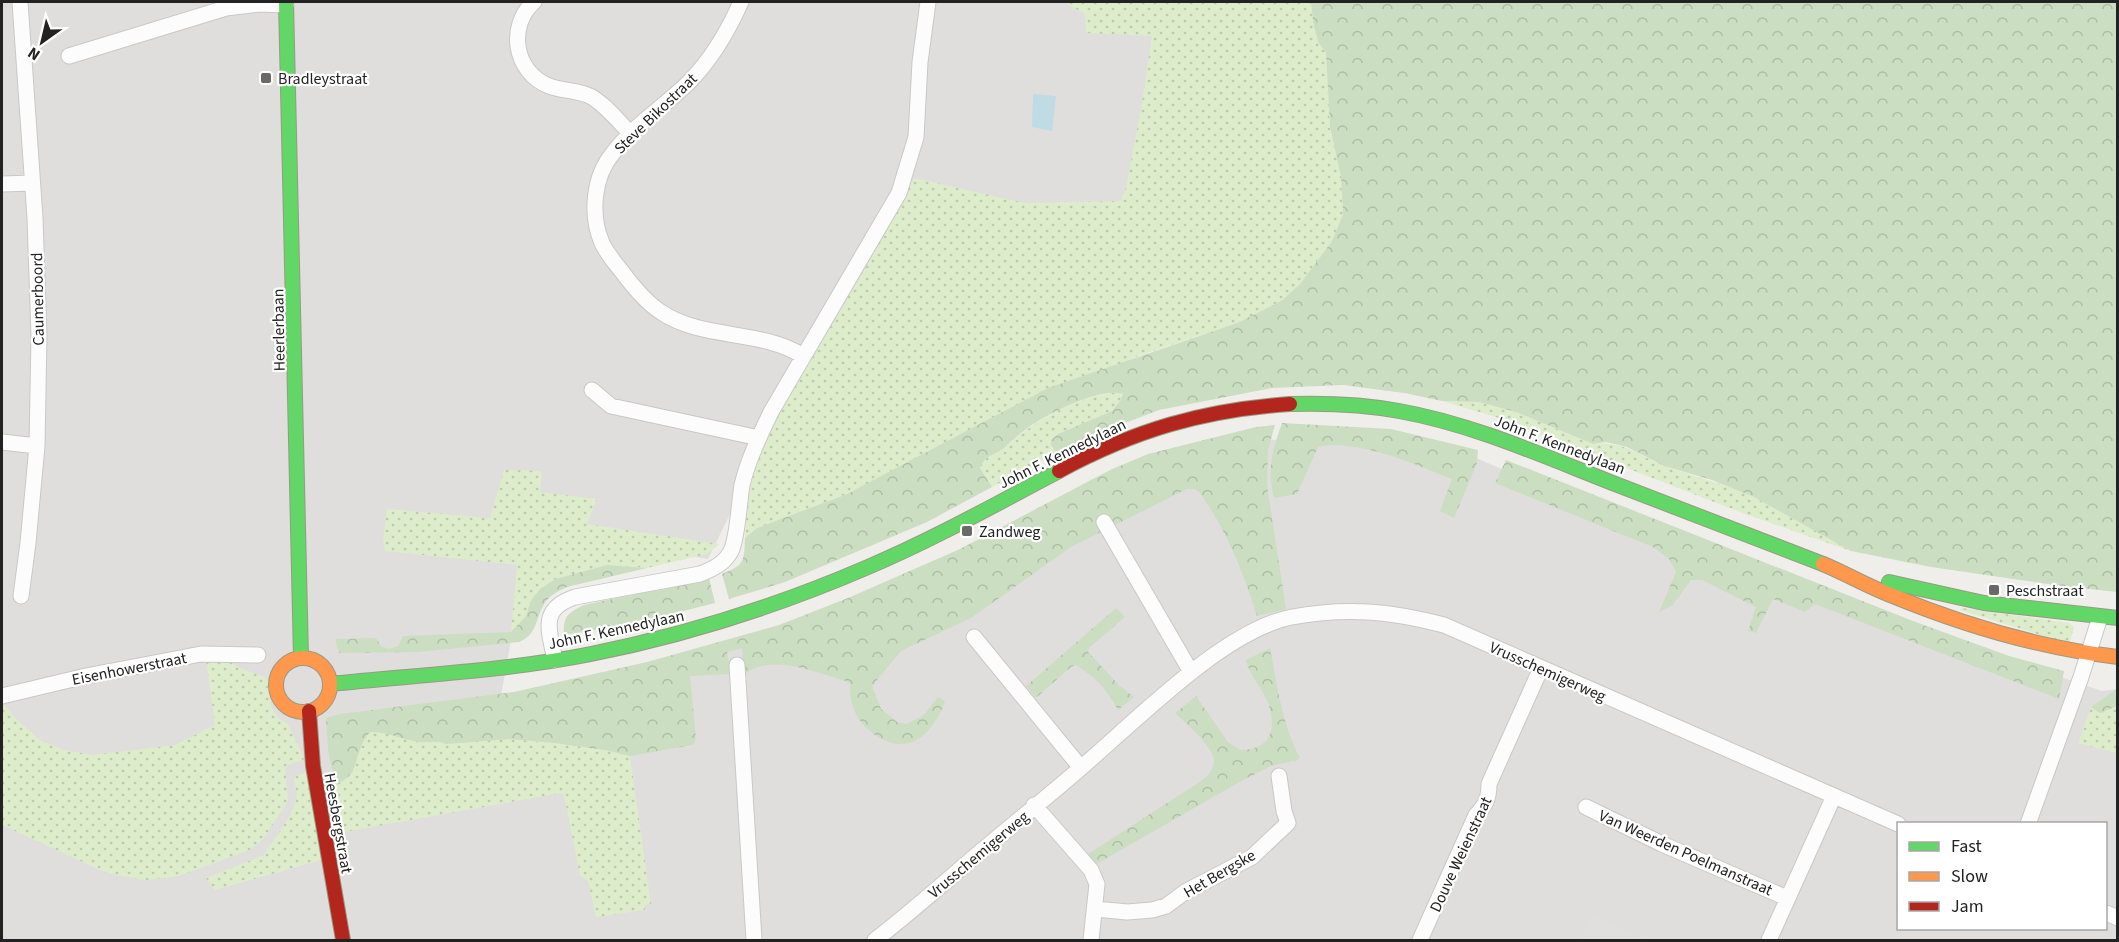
<svg xmlns="http://www.w3.org/2000/svg" width="2119" height="942" font-family="'Source Sans 3',sans-serif">
<defs>
<pattern id="grass-dots" width="8" height="8" patternUnits="userSpaceOnUse" patternTransform="scale(1.5)"><rect width="8" height="8" fill="#ddeccb"/><path d="M2 2h.1M6 6h.1" fill="none" stroke="#bdcaae" stroke-width="1.8" stroke-linecap="round"/></pattern>
<pattern id="forest-crowns" width="20" height="18" patternUnits="userSpaceOnUse" patternTransform="scale(1.5)"><rect width="20" height="18" fill="#cbdec1"/><path d="M2 6a3 3 0 1 1 6 0M12 15a3 3 0 1 1 6 0" fill="none" stroke="#aebea6"/></pattern>
</defs>
<rect width="100%" height="100%" fill="#f0eeeb"/>
<path fill="#dfdedc" fill-rule="evenodd" d="M 2,2 L 1308,2 L 1297,227 L 756,461 L 708,559 L 563,534 L 518,602 L 500,701 L 591,697 L 952,562 L 1236,438 L 1450,447 L 1712,558 L 2102,691 L 2117,689 L 2117,940 L 2,940 ZM 1898,824 L 2106,824 L 2106,928 L 1898,928 Z"/>
<path fill="url(#grass-dots)" d="M 1064,2 L 1311,2 L 1313,22 L 1318,42 L 1326,53 L 1330,127 L 1341,177 L 1343,214 L 1332,241 L 1300,284 L 1281,301 L 1237,323 L 1138,356 L 847,494 L 757,528 L 745,538 L 747,500 L 758,459 L 770,426 L 886,232 L 914,178 L 1025,203 L 1121,201 L 1126,188 L 1141,109 L 1152,36 L 1086,33 L 1085,14 Z
M 1118,392 L 1123,393 L 1120,401 L 1112,411 L 1058,434 L 1051,440 L 1051,446 L 1056,453 L 992,487 L 980,468 C 987,453 993,457 1004,448 C 1036,420 1074,397 1118,392 Z
M 1442,401 L 1479,402 L 1516,412 L 1593,444 C 1625,440 1640,457 1667,467 C 1696,477 1726,484 1754,497 C 1787,513 1819,533 1851,551 L 1745,514 L 1496,417 Z
M 504,470 L 542,471 L 540,492 L 597,499 L 587,524 L 720,544 L 707,554 L 647,568 L 607,565 L 555,579 L 540,589 L 531,600 L 526,616 L 511,632 L 517,565 L 385,551 L 383,540 L 387,509 L 490,518 Z
M 1962,608 L 2069,623 L 2074,627 L 2069,644 L 1960,610 Z
M 206,660 L 232,661 L 237,667 L 265,677 L 268,683 L 271,706 L 278,718 L 287,723 L 305,759 L 285,766 L 288,801 L 264,838 L 252,849 L 179,876 L 145,880 L 107,873 L 2,825 L 2,706 L 5,705 L 15,718 L 40,740 L 64,750 L 93,755 L 175,745 L 215,725 Z
M 2117,706 L 2117,753 L 2078,743 L 2091,707 L 2100,713 Z
M 382,731 L 420,742 L 511,739 L 555,743 L 605,750 L 630,756 L 651,904 L 644,905 L 645,910 L 596,917 L 588,881 L 580,875 L 564,795 L 561,793 L 344,832 L 335,785 L 350,776 L 358,751 L 365,738 L 370,732 Z
M 307,772 L 321,860 L 215,890 L 206,878 L 264,855 L 290,816 L 297,797 L 294,777 Z"/>
<path fill="url(#forest-crowns)" d="M 1311,2 L 2117,2 L 2117,592 L 2062,586 L 1931,567 L 1851,551 L 1754,497 L 1712,480 L 1664,466 L 1627,447 L 1606,442 L 1593,444 L 1516,412 L 1479,402 L 1442,401 L 1404,393 L 1343,385 L 1272,388 L 1159,410 L 1086,438 L 1056,453 L 1051,445 L 1051,440 L 1058,434 L 1112,411 L 1120,401 L 1123,394 C 1103,387 1058,409 1040,420 C 1027,427 1015,438 1004,448 C 993,457 987,453 980,468 L 992,487 L 927,522 L 785,582 L 729,599 L 722,574 C 745,565 744,561 745,538 L 757,528 L 847,494 L 1048,388 L 1237,323 L 1281,301 L 1300,284 L 1332,241 L 1343,214 L 1341,177 L 1330,127 L 1326,53 L 1318,42 L 1313,22 Z
M 1282,423 L 1391,429 L 1478,450 L 1477,463 L 1454,518 L 1440,511 L 1452,479 C 1417,465 1356,438 1318,447 L 1297,494 L 1274,498 C 1267,468 1272,452 1282,423 Z
M 1275,425 L 1268,450 L 1267,485 L 1286,609 L 1257,616 C 1243,572 1227,530 1199,492 L 1194,489 L 1187,489 L 1071,547 L 971,618 L 901,651 L 872,686 L 881,709 L 897,722 L 906,724 L 923,716 L 938,697 L 945,701 C 940,717 926,739 909,743 C 889,749 863,730 855,712 C 851,703 850,694 850,684 L 846,681 C 817,673 769,652 744,675 L 742,648 L 727,652 L 731,674 L 690,676 L 696,739 L 693,745 L 630,756 L 605,750 L 555,743 L 511,739 L 446,744 C 438,740 430,743 422,742 C 404,741 388,731 370,732 C 357,745 358,768 348,777 C 345,780 339,783 335,785 L 328,749 L 326,718 L 340,714 L 514,692 L 647,662 L 779,625 L 848,598 L 960,549 L 1110,470 L 1148,454 L 1256,427 Z
M 1506,460 L 1913,621 L 2009,656 L 2064,671 L 2059,699 L 1815,604 L 1805,612 L 1773,599 L 1756,633 L 1748,631 L 1756,607 L 1702,580 L 1691,580 L 1672,606 L 1659,612 L 1676,572 L 1669,559 L 1653,547 L 1495,483 Z
M 607,565 L 647,568 L 567,587 C 556,592 547,597 542,608 C 535,623 536,635 519,642 L 417,652 L 339,653 L 335,639 L 376,638 L 381,646 L 389,649 L 398,646 L 403,636 L 511,632 L 526,616 L 531,600 L 540,589 L 555,579 Z
M 709,578 L 715,603 L 632,624 L 564,635 C 562,617 569,612 584,605 Z
M 1116,608 L 1125,617 L 1089,648 L 1088,652 L 1119,685 L 1134,697 L 1118,710 C 1106,688 1097,679 1076,665 L 1071,667 L 1036,698 L 1026,686 Z
M 1270,648 C 1277,685 1282,724 1300,758 L 1297,760 L 1271,766 L 1243,780 L 1093,866 L 1085,856 L 1201,781 C 1207,776 1213,771 1214,762 C 1215,747 1185,723 1175,713 L 1196,696 L 1228,742 L 1240,750 C 1269,750 1277,731 1269,706 C 1264,689 1250,678 1246,660 Z
M 2117,689 L 2117,706 L 2100,713 L 2091,707 Z"/>
<path fill="#e0dfde" d="M 1591,914 L 1643,938 L 1642,940 L 1580,940 Z"/>
<path fill="#bfdbe3" d="M 1033,94 L 1056,96 L 1052,131 L 1032,127 Z"/>
<g fill="none" stroke-linecap="round" stroke-linejoin="round">
<g stroke="#c9c8c7" stroke-width="17">
<path id="street" d="M 20,2 L 35,218 L 39,336 L 37,446 L 28,543 L 21,596
M 534,2 C 507,26 514,72 549,86 C 562,91 577,90 590,96 C 606,105 618,121 631,134
M 741,2 C 728,31 712,59 689,82 C 665,106 634,125 613,153 C 593,177 590,215 602,243 C 608,256 618,266 626,277 C 636,290 647,303 661,312 C 702,340 760,329 803,356
M 69,56 L 226,8 L 260,4 L 286,5
M 2,184 L 32,183
M 592,390 L 611,406 L 759,438
M 2,442 L 37,446
M 1104,522 L 1191,672
M 974,637 L 1081,768
M 555,660 C 549,630 539,609 575,597 L 700,574 C 713,569 726,563 732,549 C 738,532 739,504 742,485 C 748,460 760,435 771,412 L 899,193 L 916,137 L 920,62 L 928,2
M 737,665 L 754,940
M 2,696 L 86,676 L 201,654 L 258,655
M 1034,805 L 1091,870 L 1097,884 L 1091,940
M 1586,807 L 1662,844 L 1787,898
M 2028,824 L 2081,677 L 2100,617
M 1096,909 L 1127,912 L 1152,910 L 1166,906 L 1185,892 L 1252,857 L 1288,823 L 1284,811 L 1279,776
M 2106,913 L 2118,918
M 875,940 C 913,911 949,878 986,847 C 1018,820 1051,794 1083,766 C 1136,721 1224,630 1292,617 C 1347,607 1390,611 1444,625 L 1898,824
M 1420,940 L 1476,815 C 1486,805 1489,798 1489,784 L 1541,668
M 1769,940 L 1834,796"/>
</g>
<g stroke="#999a82" stroke-width="16">
<path id="fast" d="M 286,2 L 301,658
M 1290,404 C 1326,403 1362,404 1399,411 C 1472,424 1541,455 1610,482 C 1681,509 1752,536 1823,564
M 1889,582 L 1984,603 L 2118,618
M 330,684 C 417,675 506,671 591,654 C 686,635 780,605 868,567 C 934,539 996,504 1059,471"/>
</g>
<g stroke="#999a82" stroke-width="16">
<path id="slow" d="M 1823,564 C 1847,574 1869,587 1893,596 C 1966,626 2040,648 2118,657
M276 685a27 27 0 1 1 54 0a27 27 0 1 1-54 0Z"/>
</g>
<g stroke="#999a82" stroke-width="16">
<path id="jam" d="M 1059,471 C 1135,430 1203,410 1290,404
M 309,711 L 313,766 L 343,940"/>
</g>
<use href="#street" stroke="#fdfcfc" stroke-width="15"/>
<use href="#fast" stroke="#63d668" stroke-width="14"/>
<use href="#slow" stroke="#ff974d" stroke-width="14"/>
<use href="#jam" stroke="#b3261e" stroke-width="14"/>
</g>
<g fill="#6a6968" stroke="#fff" stroke-width="2">
<rect x="260" y="72" width="12" height="12" rx="3"/>
<rect x="961" y="525" width="12" height="12" rx="3"/>
<rect x="1988" y="584" width="12" height="12" rx="3"/>
</g>
<g text-anchor="middle" stroke-width="4.5" stroke-linejoin="round" paint-order="stroke">
<g font-size="16" fill="#222" stroke="#fff" text-anchor="start">
<text x="278" y="84">Bradleystraat</text>
<text x="979" y="537">Zandweg</text>
<text x="2006" y="596">Peschstraat</text>
</g>
<g font-size="16" fill="#222" stroke="#fff">
<text transform="translate(655 113) rotate(-44)" y="6">Steve Bikostraat</text>
<text transform="translate(37 299) rotate(-91)" y="6">Caumerboord</text>
<text transform="translate(278 330) rotate(-91)" y="6">Heerlerbaan</text>
<text transform="translate(1560 444) rotate(21)" y="6">John F. Kennedylaan</text>
<text transform="translate(1062 453) rotate(-26)" y="6">John F. Kennedylaan</text>
<text transform="translate(616 629) rotate(-12)" y="6">John F. Kennedylaan</text>
<text transform="translate(129 668) rotate(-11)" y="6">Eisenhowerstraat</text>
<text transform="translate(1548 671) rotate(24)" y="6">Vrusschemigerweg</text>
<text transform="translate(339 823) rotate(80)" y="6">Heesbergstraat</text>
<text transform="translate(1686 852) rotate(24)" y="6">Van Weerden Poelmanstraat</text>
<text transform="translate(978 854) rotate(-40)" y="6">Vrusschemigerweg</text>
<text transform="translate(1460 854) rotate(-65)" y="6">Douve Weienstraat</text>
<text transform="translate(1219 873) rotate(-30)" y="6">Het Bergske</text>
</g>
</g>
<rect width="2119" height="942" fill="none" stroke="#222222" stroke-width="6"/>
<rect x="1897" y="822" width="210" height="108" fill="#ffffff" stroke="#a7a7a7" stroke-width="1.5"/>
<rect x="1909" y="842" width="30" height="9" fill="#63d668" stroke="#a7a7a7" stroke-width="1.5"/>
<text x="1951" y="852" font-size="18" fill="#222222">Fast</text>
<rect x="1909" y="872" width="30" height="9" fill="#ff974d" stroke="#a7a7a7" stroke-width="1.5"/>
<text x="1951" y="882" font-size="18" fill="#222222">Slow</text>
<rect x="1909" y="902" width="30" height="9" fill="#b3261e" stroke="#a7a7a7" stroke-width="1.5"/>
<text x="1951" y="912" font-size="18" fill="#222222">Jam</text>
<g transform="translate(42 42) rotate(214)" stroke="#ffffff" stroke-width="4.5" paint-order="stroke">
<path d="M0-4.5L10 22L0 15L-10 22Z" fill="#222222"/>
<text y="-9" font-size="16" font-weight="bold" text-anchor="middle" fill="#222222">N</text>
</g>
</svg>
